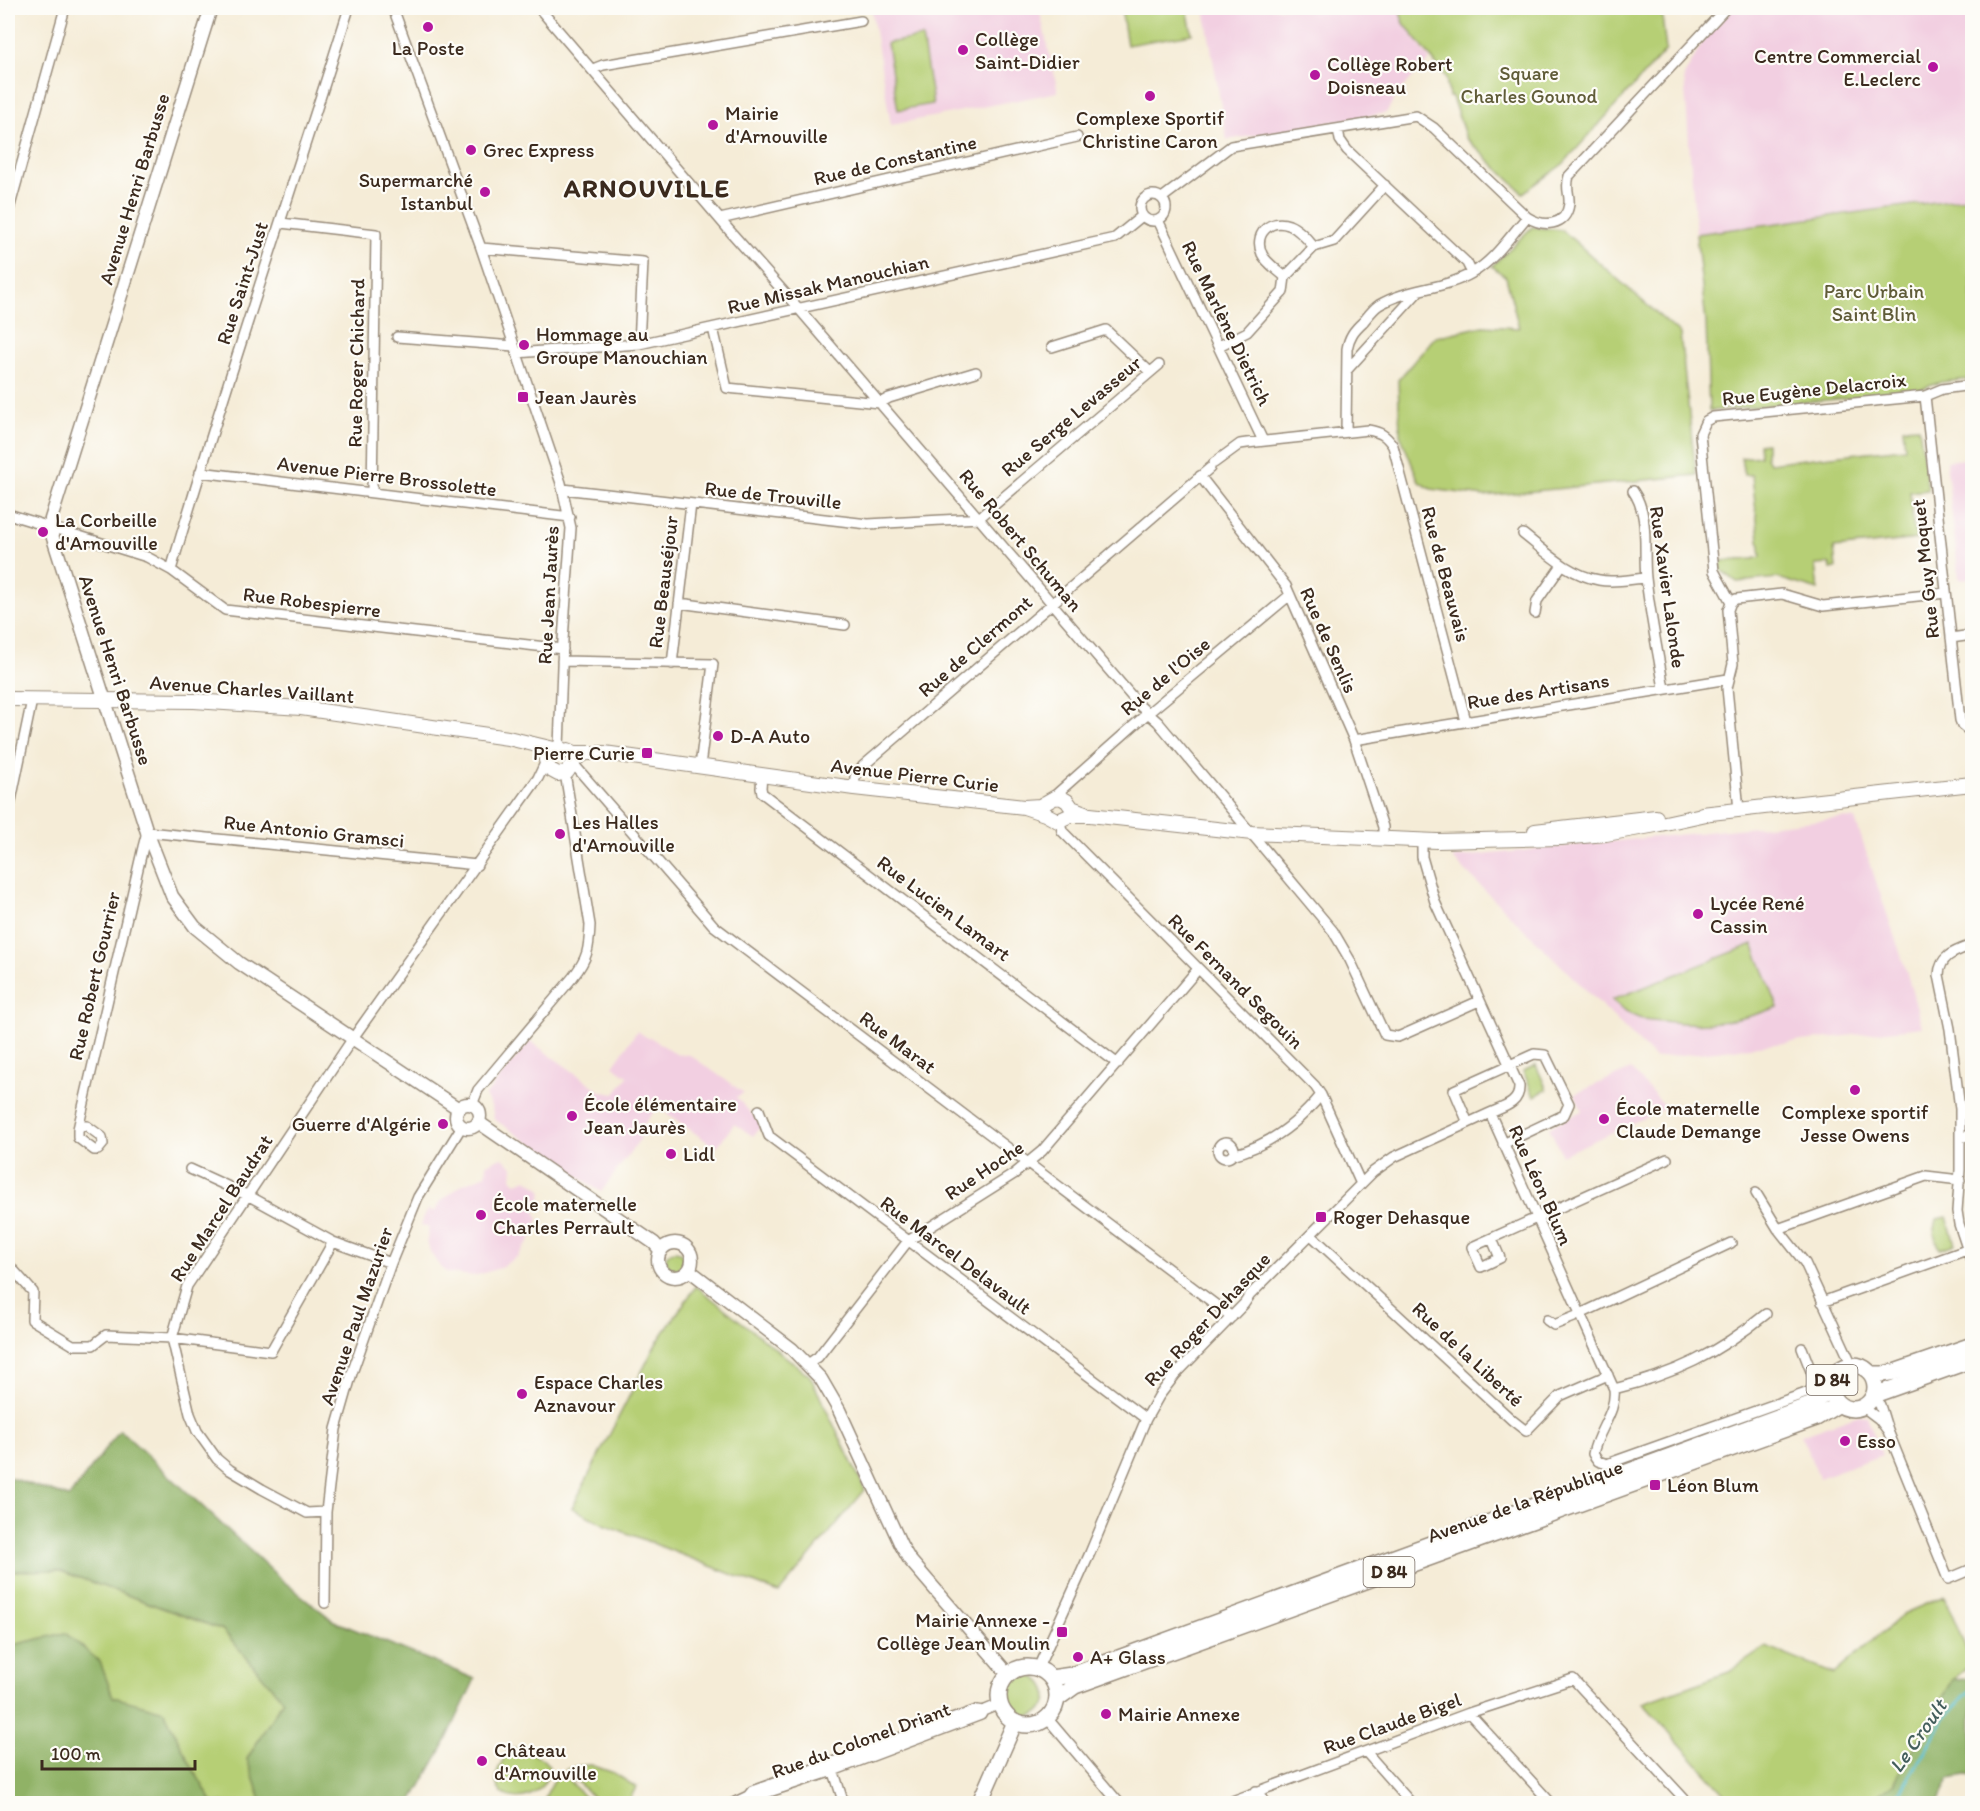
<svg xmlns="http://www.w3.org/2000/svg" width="1980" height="1811" font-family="Itim,sans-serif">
<rect width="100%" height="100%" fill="#fdfcf7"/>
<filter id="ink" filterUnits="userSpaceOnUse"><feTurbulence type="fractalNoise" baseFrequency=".0167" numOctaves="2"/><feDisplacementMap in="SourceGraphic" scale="12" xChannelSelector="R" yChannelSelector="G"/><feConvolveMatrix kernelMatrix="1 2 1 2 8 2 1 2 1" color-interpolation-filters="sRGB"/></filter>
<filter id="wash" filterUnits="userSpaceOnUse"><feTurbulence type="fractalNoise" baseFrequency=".008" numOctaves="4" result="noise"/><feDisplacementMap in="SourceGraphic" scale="24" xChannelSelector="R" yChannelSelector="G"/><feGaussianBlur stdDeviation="1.35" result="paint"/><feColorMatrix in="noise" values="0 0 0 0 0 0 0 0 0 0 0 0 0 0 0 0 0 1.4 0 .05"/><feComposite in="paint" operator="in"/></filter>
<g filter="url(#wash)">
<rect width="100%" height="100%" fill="#f5ecd7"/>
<path fill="#f2cfe1" d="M 871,8 L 1039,8 L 1058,92 L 891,125 Z
M 1204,8 L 1399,8 L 1403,22 L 1430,60 L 1399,91 L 1386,113 L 1227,140 Z
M 1734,8 L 1972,8 L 1972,197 L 1696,234 L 1684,76 L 1705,38 Z
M 1972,458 L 1972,578 L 1959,579 L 1946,461 Z
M 1843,818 L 1855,819 L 1906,970 L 1922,1027 L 1655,1058 L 1452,858 Z
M 637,1031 L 648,1038 L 650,1037 L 676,1054 L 690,1055 L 744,1093 L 736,1097 L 762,1125 L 753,1136 L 734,1124 L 716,1148 L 658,1107 L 642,1126 L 640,1139 L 601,1192 L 494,1119 L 492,1108 L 485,1096 L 530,1041 L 602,1092 L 615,1094 L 628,1076 L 613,1066 Z
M 1631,1069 L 1666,1108 L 1562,1155 L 1549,1127 L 1582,1111 L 1575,1094 Z
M 501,1157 L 513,1166 L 512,1180 L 517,1183 L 527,1179 L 542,1190 L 540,1205 L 534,1208 L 538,1219 L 533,1235 L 518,1256 L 500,1268 L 474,1276 L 447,1273 L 438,1264 L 430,1252 L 427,1241 L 428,1227 L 421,1225 L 424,1217 L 428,1209 L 434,1212 L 441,1201 L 463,1184 L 486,1175 L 487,1164 Z
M 1859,1415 L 1867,1416 L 1882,1455 L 1819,1478 L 1801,1435 Z"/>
<path fill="#b6cf74" stroke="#787c49" stroke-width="1.5" d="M 1121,8 L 1187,8 L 1192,34 L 1127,45 Z
M 1399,8 L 1661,8 L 1666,50 L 1563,164 L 1523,193 L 1466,138 L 1452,97 L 1449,97 L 1446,77 L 1403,22 Z
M 922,37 L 933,104 L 898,110 L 887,43 Z
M 1972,197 L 1972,379 L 1941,382 L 1912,392 L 1709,411 L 1706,322 L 1696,234 Z
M 1532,227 L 1562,230 L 1680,334 L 1696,475 L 1484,496 L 1431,489 L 1419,482 L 1400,434 L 1398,380 L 1435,337 L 1483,326 L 1519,328 L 1506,277 L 1492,266 Z
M 1919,427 L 1928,490 L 1910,492 L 1914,532 L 1916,532 L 1917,539 L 1834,548 L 1836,568 L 1831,569 L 1830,564 L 1815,565 L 1818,590 L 1778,578 L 1737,582 L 1721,570 L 1720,561 L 1753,559 L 1761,557 L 1752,475 L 1744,475 L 1741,458 L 1760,456 L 1759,444 L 1766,443 L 1766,457 L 1769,463 L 1895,449 L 1905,448 L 1903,428 Z
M 1753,944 L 1778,1007 C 1738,1022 1705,1027 1663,1021 C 1655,1020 1646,1020 1639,1018 C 1629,1015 1620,1007 1612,1000 Z
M 1536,1065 L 1547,1090 L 1534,1096 L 1523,1071 Z
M 1947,1217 L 1955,1244 L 1940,1249 L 1934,1234 L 1937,1219 Z
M666 1260a9 9 0 1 1 18 0a9 9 0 1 1-18 0Z
M 696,1286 L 810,1376 L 865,1490 L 779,1593 L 604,1524 L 572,1508 L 656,1344 Z
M 58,1570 L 223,1630 L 283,1700 L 247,1759 L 262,1803 L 213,1803 L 190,1764 L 164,1712 L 113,1697 L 100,1662 L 65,1633 L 8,1646 L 8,1571 Z
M 1944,1596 L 1972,1663 L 1953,1680 L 1893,1784 L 1866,1803 L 1733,1803 L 1643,1703 L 1729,1672 L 1766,1647 L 1834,1674 L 1903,1614 Z
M1007 1696a20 20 0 1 1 40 0a20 20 0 1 1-40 0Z
M 514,1748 C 526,1749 544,1757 549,1767 C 545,1811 480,1805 500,1766 C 504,1758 506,1752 514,1748 Z
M 591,1765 L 614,1773 L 636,1787 L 628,1803 L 598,1803 L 566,1770 L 578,1766 Z
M 561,1772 L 590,1803 L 548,1803 L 545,1797 L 553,1782 Z"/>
<path fill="#90b266" stroke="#666e42" stroke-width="1.5" d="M 120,1430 L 283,1581 L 334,1621 L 475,1679 L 443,1747 L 411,1803 L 262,1803 L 247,1759 L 283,1700 L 223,1630 L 58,1570 L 8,1571 L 8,1477 L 69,1497 Z
M 65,1633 L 100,1662 L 113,1697 L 164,1711 L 190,1764 L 213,1803 L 8,1803 L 8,1646 Z
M 1972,1676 L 1972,1777 L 1966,1776 L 1949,1779 L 1938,1803 L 1866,1803 L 1893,1784 L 1953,1680 L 1967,1679 Z"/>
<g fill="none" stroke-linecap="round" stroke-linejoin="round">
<path stroke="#54bfd0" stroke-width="3" d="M 1890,1804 L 1896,1800 L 1943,1720 L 1972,1688"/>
</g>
</g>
<g filter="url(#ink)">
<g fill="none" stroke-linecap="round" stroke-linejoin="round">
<g stroke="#988b7a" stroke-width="12">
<path id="minor" d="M 393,8 L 481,248 L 561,483 L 571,528 L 563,640 L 559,747
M 539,8 L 729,230 L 799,309 L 1140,706 L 1158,722 L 1333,931 L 1350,960 L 1385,1035 L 1398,1037 L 1479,1001
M 593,69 L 603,65 L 861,21
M 1338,129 L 1340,140 L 1347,150 L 1467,263 L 1472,273
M1140 208a13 13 0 1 1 26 0a13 13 0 1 1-26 0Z
M 1162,198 L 1231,146 L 1416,116 L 1434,128 L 1527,217 C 1543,227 1566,227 1569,204 C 1570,193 1565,189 1569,176 L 1726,8
M 8,213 L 65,8
M 720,219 L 1077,137
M 1158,220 L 1263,441
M 281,223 L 376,234 L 372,492
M 1314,247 L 1334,241 L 1385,185
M 481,248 L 643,262 L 639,344
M 1285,277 C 1278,270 1266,263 1262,254 C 1253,234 1270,218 1289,225 C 1299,229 1307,239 1314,247
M 713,328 L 727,388 L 880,403 L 889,398 L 976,372
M 397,337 L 514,346
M 1219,346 L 1247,332 L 1283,292 L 1285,277 L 1314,247
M 1052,347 L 1106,330 L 1150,372
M 516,353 L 639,344 L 1115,238 L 1142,216
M 1347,370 L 1418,292
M 1925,396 L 1960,720 L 1962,725 L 1972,733
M 1346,432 L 1347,349 C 1349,337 1354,330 1363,322 C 1368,316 1373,309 1379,305 C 1407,288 1443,290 1472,273 C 1494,261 1510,236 1527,217
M 1214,463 L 1240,444 L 1247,443 L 1368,430 C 1380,432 1386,435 1393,446 L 1466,721
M 200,472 L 570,517
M 1200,476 L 1286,586 L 1354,740 L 1383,827 L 1383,840
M 563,489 L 868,524 L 979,518 L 1159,365
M 1633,491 C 1650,515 1643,550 1646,578 C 1650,615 1658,652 1664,689
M 8,514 L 147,557 L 171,570 L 225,610 L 563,649
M 1523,534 C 1546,552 1569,575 1599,580 C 1614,583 1631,579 1646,578
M 171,570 C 226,381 290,195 349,8
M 1731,602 L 1714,571 L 1700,434 L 1706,421 L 1713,417 L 1925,396 L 1942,389 L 1972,385
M 1731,602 L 1736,599 L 1782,594 L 1823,606 L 1946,593
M 1731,602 L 1728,610 L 1733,664 L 1727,688 L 1739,810
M 679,603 L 845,625
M 1535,613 L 1537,601 L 1562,565
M 1951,638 L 1972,635
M 562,661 L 713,664 L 700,766
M 672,664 L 691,504
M 1354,740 L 1728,679
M 572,765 L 577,768 L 714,926 L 1232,1317
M 762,775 L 761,788 L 762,793 L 1118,1064
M 854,788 L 855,777 L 863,766 L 1210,468
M 1052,798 L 1141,719 L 1290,595
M 8,815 L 32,700
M 1060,821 L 1062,831 L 1315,1086 L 1321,1095 L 1361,1184
M 1422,841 L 1422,857 L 1435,902 L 1519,1086 C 1520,1104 1503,1107 1490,1113 L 1614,1389 C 1617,1412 1597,1431 1593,1454 L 1598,1461 L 1607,1464 L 1809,1392 L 1816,1384 L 1802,1348
M 1972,945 C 1956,951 1940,955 1939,975 L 1950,1029 L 1960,1109 L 1960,1170 L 1957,1211 L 1959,1224 L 1972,1263
M 472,1105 L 478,1090 L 573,977 C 588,958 589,949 590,925 L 565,773
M 759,1110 L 769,1136 L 1146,1419
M 1468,1123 L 1454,1090 L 1534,1054 L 1545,1055 L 1569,1104 L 1564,1115 L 1503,1144
M 78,1129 L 81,1126 L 87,1126 L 102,1137 L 103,1144 L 98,1150 L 94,1150 L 78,1138 L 78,1129 L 143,847 L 147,832 L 477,865
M 1961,1138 L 1972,1134
M1218 1150a8 8 0 1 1 16 0a8 8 0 1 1-16 0Z
M 1232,1155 C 1268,1146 1298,1123 1321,1095
M 190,1169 L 249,1196 L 333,1242 L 391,1263
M 1756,1193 L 1778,1229 L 1805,1263 L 1852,1365
M 1778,1229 L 1926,1176 L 1960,1180
M 1311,1235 L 1512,1420 L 1526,1431 L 1560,1396 L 1608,1375
M 1492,1239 L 1500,1258 L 1481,1267 L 1472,1247 L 1667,1159
M 8,1264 L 33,1292 L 32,1320 L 73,1345 L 93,1345 L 106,1335 L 172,1338 L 271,1351 L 333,1242
M 1822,1302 L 1972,1248
M 1547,1320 L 1554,1325 L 1574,1317 L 1731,1243
M 808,1364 L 818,1357 L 908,1241 L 1014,1174 L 1042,1151 L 1198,969
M 1614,1389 C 1675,1374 1717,1354 1766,1314
M 1863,1407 L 1879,1419 L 1888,1431 L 1880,1405 L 1873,1397
M 1888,1431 L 1948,1579 L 1972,1569
M 326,1512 L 307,1513 L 262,1489 L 230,1470 L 217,1459 L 197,1431 L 190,1414 L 172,1338 L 187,1286 L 353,1038 L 538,778 L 546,761
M 325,1603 L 326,1512 L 329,1486 L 336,1429 L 352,1373 L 391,1263 L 418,1197 L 462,1126
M 1038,1668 L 1090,1553 L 1146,1419 L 1159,1396 L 1175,1375 L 1244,1304 L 1250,1295 L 1373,1172 L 1394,1157 L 1490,1113
M 1469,1713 L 1552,1804
M 1047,1718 L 1120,1804
M 1366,1752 L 1412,1804
M 832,1766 L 844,1804
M 1256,1791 L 1267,1804
M 748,1796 L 754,1797 L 833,1771 L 981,1715 L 983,1711 L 1000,1704
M 731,1804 L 748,1796 L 752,1791 L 977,1710 L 983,1711
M 1224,1804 L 1469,1713 L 1573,1679 L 1689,1804"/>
</g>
<g stroke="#988b7a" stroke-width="15">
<path id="tertiary" d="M 211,8 L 51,519 L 52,535 L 147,832 L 172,896 L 195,927 L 239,963 L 459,1109
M456 1116a12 12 0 1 1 24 0a12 12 0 1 1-24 0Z
M 478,1122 L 654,1243 L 661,1251
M658 1260a17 17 0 1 1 34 0a17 17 0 1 1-34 0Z
M 689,1270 L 792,1349 L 821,1379 L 839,1410 L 901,1545 L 909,1559 L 1008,1674"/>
</g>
<g stroke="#988b7a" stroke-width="16">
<path id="secondary" d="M 8,699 L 194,701 L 301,708 L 508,738 L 554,749
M 559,747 L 550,752 L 546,760 L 549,769 L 558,774 L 567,772 L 575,759 L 586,753
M 568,750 L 575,753 L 604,753 L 854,788 L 1024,807 L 1040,806 L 1054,798 L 1060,797 L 1067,801 L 1072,808 L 1085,813
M 1024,807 L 1045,814 L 1058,821 L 1071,815 L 1090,815 L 1252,833 L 1437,841 L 1561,838 L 1606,834 L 1656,825 L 1711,813
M 1702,814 L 1972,784
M 1535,831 L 1656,817"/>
</g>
<g stroke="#988b7a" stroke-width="18">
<path id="primary" d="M1831 1387a22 22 0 1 1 44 0a22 22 0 1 1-44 0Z
M 1871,1374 L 1883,1374 L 1894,1372 L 1972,1345
M 1874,1395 L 1972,1360
M999 1696a29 29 0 1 1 58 0a29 29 0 1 1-58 0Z
M 1051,1678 L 1072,1675 L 1810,1405 L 1831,1390
M 1057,1699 L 1075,1686 L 1816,1418 L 1839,1404
M 979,1804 L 1015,1722"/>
</g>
<use href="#minor" stroke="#fff" stroke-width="9"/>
<use href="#tertiary" stroke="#fff" stroke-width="12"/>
<use href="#secondary" stroke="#fff" stroke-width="14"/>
<use href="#primary" stroke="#fff" stroke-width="15"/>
</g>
</g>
<g fill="#b5179e" stroke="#fdfcf7" stroke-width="2">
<circle cx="428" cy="27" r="6"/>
<circle cx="963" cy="50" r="6"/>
<circle cx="1933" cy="67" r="6"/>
<circle cx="1315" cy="75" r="6"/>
<circle cx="1150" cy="96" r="6"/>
<circle cx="713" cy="125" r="6"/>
<circle cx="471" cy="150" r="6"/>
<circle cx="485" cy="192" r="6"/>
<circle cx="524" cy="345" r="6"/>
<rect x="517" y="391" width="12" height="12" rx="3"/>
<circle cx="43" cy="532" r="6"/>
<circle cx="718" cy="736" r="6"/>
<rect x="641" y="747" width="12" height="12" rx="3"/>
<circle cx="560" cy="834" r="6"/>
<circle cx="1698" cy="914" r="6"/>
<circle cx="1855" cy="1090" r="6"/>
<circle cx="572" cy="1116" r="6"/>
<circle cx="1604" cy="1119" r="6"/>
<circle cx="443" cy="1124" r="6"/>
<circle cx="671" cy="1154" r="6"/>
<circle cx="481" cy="1215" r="6"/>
<rect x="1315" y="1211" width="12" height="12" rx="3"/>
<circle cx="522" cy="1394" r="6"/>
<circle cx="1845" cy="1441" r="6"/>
<rect x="1649" y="1479" width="12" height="12" rx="3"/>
<rect x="1056" y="1626" width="12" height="12" rx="3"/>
<circle cx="1078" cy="1657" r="6"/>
<circle cx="1106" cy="1714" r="6"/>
<circle cx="482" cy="1761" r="6"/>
</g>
<g text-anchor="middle" stroke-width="4.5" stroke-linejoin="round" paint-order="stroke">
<g fill="#fdfcf7" stroke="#75695f" stroke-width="1.5">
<rect x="1806.5" y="1365" width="51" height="30" rx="4.5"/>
<rect x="1363.5" y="1557" width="51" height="30" rx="4.5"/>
</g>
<g font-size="18" font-weight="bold" fill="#3b2a1e">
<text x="1832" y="1386">D 84</text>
<text x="1389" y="1578">D 84</text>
</g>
<g font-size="20" fill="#3b2a1e" stroke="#fdfcf7" text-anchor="start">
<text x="975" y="46">Collège<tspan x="975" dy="23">Saint-Didier</tspan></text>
<text x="428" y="55" text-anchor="middle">La Poste</text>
<text x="1921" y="63" text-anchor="end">Centre Commercial<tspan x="1921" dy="23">E.Leclerc</tspan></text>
<text x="1327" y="71">Collège Robert<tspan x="1327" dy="23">Doisneau</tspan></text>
<text x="725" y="120">Mairie<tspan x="725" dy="23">d'Arnouville</tspan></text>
<text x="1150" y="125" text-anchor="middle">Complexe Sportif<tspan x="1150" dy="23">Christine Caron</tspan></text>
<text x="483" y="157">Grec Express</text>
<text x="473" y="187" text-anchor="end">Supermarché<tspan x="473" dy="23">Istanbul</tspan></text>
<text x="536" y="341">Hommage au<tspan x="536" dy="23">Groupe Manouchian</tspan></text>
<text x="535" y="404">Jean Jaurès</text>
<text x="55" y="527">La Corbeille<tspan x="55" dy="23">d'Arnouville</tspan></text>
<text x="730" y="743">D-A Auto</text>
<text x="635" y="760" text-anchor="end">Pierre Curie</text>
<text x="572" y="829">Les Halles<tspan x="572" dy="23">d'Arnouville</tspan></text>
<text x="1710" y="910">Lycée René<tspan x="1710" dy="23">Cassin</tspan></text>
<text x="584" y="1111">École élémentaire<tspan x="584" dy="23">Jean Jaurès</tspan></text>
<text x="1616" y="1115">École maternelle<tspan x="1616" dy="23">Claude Demange</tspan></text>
<text x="1855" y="1119" text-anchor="middle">Complexe sportif<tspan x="1855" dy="23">Jesse Owens</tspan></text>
<text x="431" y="1131" text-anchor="end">Guerre d'Algérie</text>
<text x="683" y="1161">Lidl</text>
<text x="493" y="1211">École maternelle<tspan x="493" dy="23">Charles Perrault</tspan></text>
<text x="1333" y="1224">Roger Dehasque</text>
<text x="534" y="1389">Espace Charles<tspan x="534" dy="23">Aznavour</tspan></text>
<text x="1857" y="1448">Esso</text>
<text x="1667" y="1492">Léon Blum</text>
<text x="1050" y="1627" text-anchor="end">Mairie Annexe -<tspan x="1050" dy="23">Collège Jean Moulin</tspan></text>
<text x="1090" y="1664">A+ Glass</text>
<text x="1118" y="1721">Mairie Annexe</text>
<text x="494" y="1757">Château<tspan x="494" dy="23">d'Arnouville</tspan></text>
</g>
<g font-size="20" fill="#605c38" stroke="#fdfcf7">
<text x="1529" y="80">Square<tspan x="1529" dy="23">Charles Gounod</tspan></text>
<text x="1874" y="298">Parc Urbain<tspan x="1874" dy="23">Saint Blin</tspan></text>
</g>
<g font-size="20" fill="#3b2a1e" stroke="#fdfcf7">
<text transform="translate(895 160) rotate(-13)" y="7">Rue de Constantine</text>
<text transform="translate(134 189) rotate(-73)" y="7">Avenue Henri Barbusse</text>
<text transform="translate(242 283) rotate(-72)" y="7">Rue Saint-Just</text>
<text transform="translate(828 284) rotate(-13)" y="7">Rue Missak Manouchian</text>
<text transform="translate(1227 323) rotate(64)" y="7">Rue Marlène Dietrich</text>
<text transform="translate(356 363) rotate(-89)" y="7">Rue Roger Chichard</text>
<text transform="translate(1814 389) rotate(-6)" y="7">Rue Eugène Delacroix</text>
<text transform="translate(1071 416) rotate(-40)" y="7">Rue Serge Levasseur</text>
<text transform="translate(387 476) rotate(7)" y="7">Avenue Pierre Brossolette</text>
<text transform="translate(773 495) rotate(6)" y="7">Rue de Trouville</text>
<text transform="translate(1021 540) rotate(50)" y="7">Rue Robert Schuman</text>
<text transform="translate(1925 569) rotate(-96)" y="7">Rue Guy Moquet</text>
<text transform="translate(1446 574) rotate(75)" y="7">Rue de Beauvais</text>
<text transform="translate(663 582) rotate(-83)" y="7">Rue Beauséjour</text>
<text transform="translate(1668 587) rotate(82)" y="7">Rue Xavier Lalonde</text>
<text transform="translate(548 595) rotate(-87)" y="7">Rue Jean Jaurès</text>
<text transform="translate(312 602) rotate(7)" y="7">Rue Robespierre</text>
<text transform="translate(1329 640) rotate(66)" y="7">Rue de Senlis</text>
<text transform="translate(975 646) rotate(-41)" y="7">Rue de Clermont</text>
<text transform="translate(116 670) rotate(72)" y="7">Avenue Henri Barbusse</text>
<text transform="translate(1165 676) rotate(-40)" y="7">Rue de l'Oise</text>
<text transform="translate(252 689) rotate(4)" y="7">Avenue Charles Vaillant</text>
<text transform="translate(1538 691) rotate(-9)" y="7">Rue des Artisans</text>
<text transform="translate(915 775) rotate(7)" y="7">Avenue Pierre Curie</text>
<text transform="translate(314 831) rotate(6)" y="7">Rue Antonio Gramsci</text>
<text transform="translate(944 908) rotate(37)" y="7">Rue Lucien Lamart</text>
<text transform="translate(94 976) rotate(-77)" y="7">Rue Robert Gourrier</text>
<text transform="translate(1236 981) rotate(45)" y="7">Rue Fernand Segouin</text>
<text transform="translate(898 1042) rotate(37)" y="7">Rue Marat</text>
<text transform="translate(984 1170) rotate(-34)" y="7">Rue Hoche</text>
<text transform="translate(1541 1185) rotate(66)" y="7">Rue Léon Blum</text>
<text transform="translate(221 1208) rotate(-57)" y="7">Rue Marcel Baudrat</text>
<text transform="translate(956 1255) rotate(37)" y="7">Rue Marcel Delavault</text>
<text transform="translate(356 1316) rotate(-71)" y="7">Avenue Paul Mazurier</text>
<text transform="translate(1207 1319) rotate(-47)" y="7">Rue Roger Dehasque</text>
<text transform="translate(1468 1354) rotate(43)" y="7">Rue de la Liberté</text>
<text transform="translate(1525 1501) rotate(-20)" y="7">Avenue de la République</text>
<text transform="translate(1392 1723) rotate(-20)" y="7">Rue Claude Bigel</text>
<text transform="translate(861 1740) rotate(-20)" y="7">Rue du Colonel Driant</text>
</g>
<g font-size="21" font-style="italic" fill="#445e5c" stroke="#fdfcf7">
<text transform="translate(1918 1736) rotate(-55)" y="7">Le Croult</text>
</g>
<g font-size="26" font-weight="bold" letter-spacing="1.5" fill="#3b2a1e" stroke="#fdfcf7">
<text x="647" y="197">ARNOUVILLE</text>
</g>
</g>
<rect width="1980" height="1811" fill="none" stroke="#fdfcf7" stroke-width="30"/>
<path d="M42 1760v9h153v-9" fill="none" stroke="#3b2a1e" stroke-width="3"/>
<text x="51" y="1760" font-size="18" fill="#3b2a1e" stroke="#fdfcf7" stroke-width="4.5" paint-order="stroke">100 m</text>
</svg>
